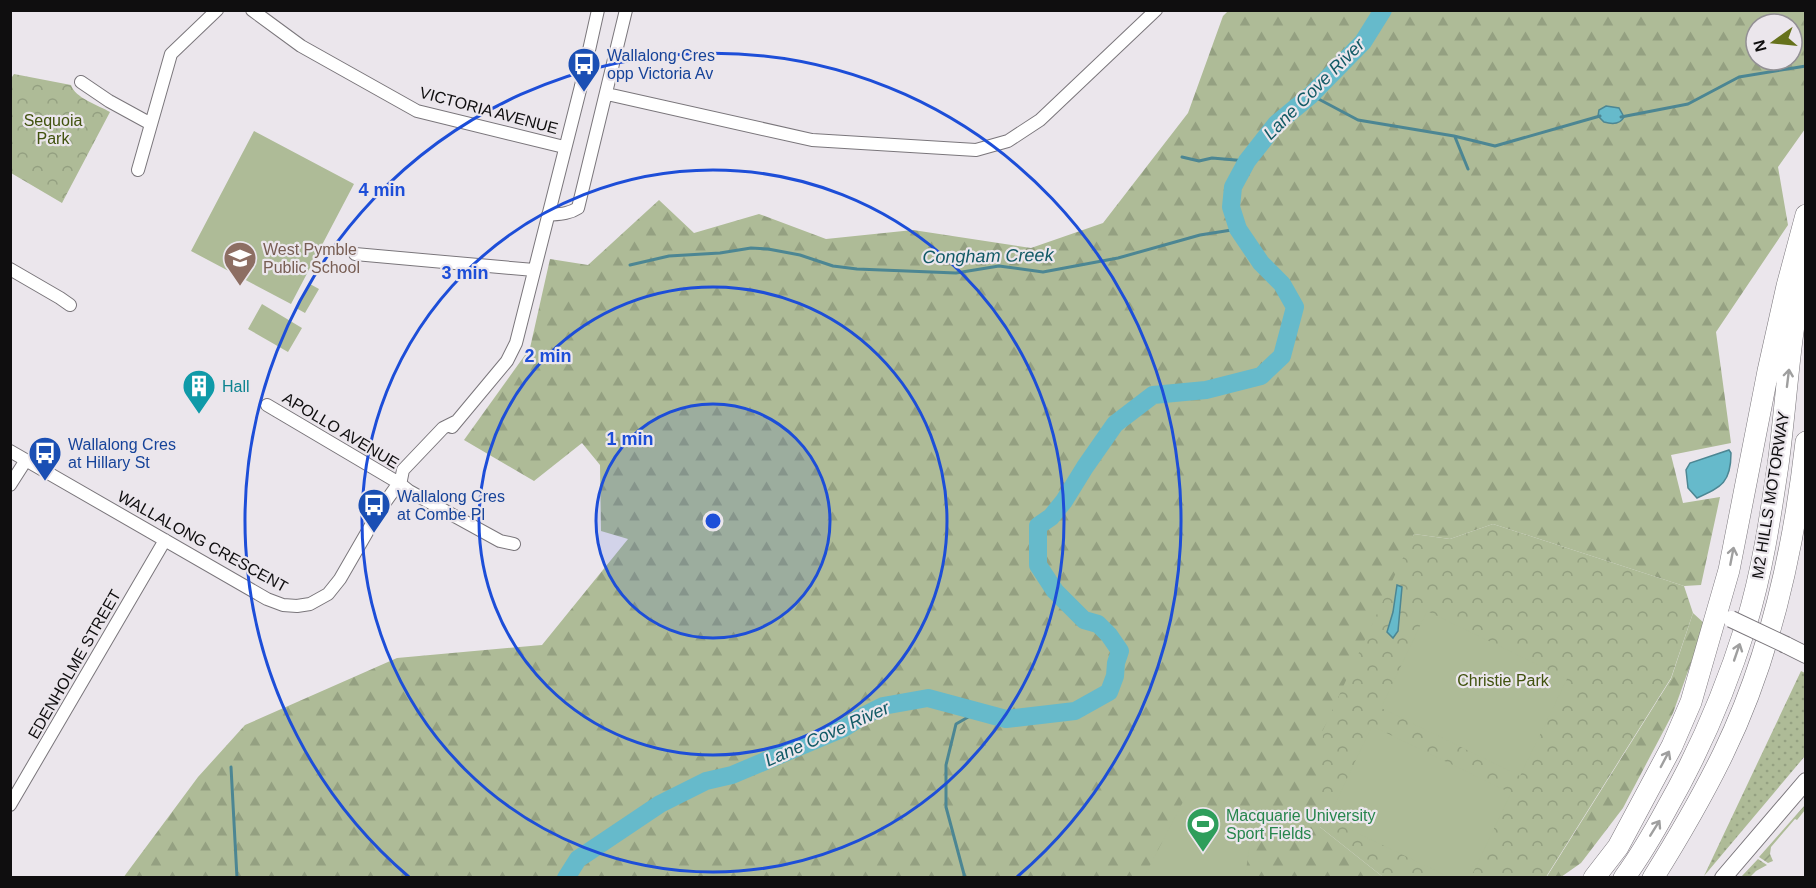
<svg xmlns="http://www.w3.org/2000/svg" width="1816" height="888" font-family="Helvetica,sans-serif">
<defs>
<pattern id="grass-dots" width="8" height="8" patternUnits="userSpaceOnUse" patternTransform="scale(1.5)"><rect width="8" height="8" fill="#aebb97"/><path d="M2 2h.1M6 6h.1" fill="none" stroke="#94a081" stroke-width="1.8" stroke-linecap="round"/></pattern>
<pattern id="forest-firs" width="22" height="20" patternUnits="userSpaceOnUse" patternTransform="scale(1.5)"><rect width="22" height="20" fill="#aebb97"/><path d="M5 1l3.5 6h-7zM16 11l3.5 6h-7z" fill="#94a081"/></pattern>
<pattern id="park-crowns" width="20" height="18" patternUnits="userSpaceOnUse" patternTransform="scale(1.5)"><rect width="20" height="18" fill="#aebb97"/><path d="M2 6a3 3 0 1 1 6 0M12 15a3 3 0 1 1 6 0" fill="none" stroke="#94a081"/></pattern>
<pattern id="garden-furrows" width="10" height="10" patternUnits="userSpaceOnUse" patternTransform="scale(1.5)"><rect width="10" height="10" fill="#aebb97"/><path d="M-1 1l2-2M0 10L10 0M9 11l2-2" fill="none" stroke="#94a081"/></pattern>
</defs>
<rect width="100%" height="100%" fill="#ebe6ec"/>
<path fill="url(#grass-dots)" d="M 1801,671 L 1805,673 L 1805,756 L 1704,876 Z
M 1758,859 L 1767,865 L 1756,871 L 1750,877 L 1741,877 Z"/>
<path fill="url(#forest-firs)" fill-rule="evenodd" d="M 1228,11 L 1805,11 L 1805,129 L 1778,167 L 1788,225 L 1716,332 L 1731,443 L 1671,455 L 1683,503 L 1720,497 L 1701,585 L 1684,586 L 1493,524 L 1450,539 L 1414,534 L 1320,827 L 1383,877 L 123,878 L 198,777 L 245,725 L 397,658 L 542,645 L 628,539 L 601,531 L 600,465 L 582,443 L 534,481 L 464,440 L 530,348 L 550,259 L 588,265 L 659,200 L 694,233 L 759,214 L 826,239 L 913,230 L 1031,248 L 1103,223 L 1188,113 L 1223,16 ZM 1756,24 L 1792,24 L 1792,60 L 1756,60 Z
M 1693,613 L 1705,624 L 1673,713 L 1623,808 L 1581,863 L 1561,877 L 1546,878 L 1671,679 Z"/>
<path fill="url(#park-crowns)" d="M 14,74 L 71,85 C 75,98 98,105 110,112 L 62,203 L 11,173 L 10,80 Z
M 1493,524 L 1684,586 L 1693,613 L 1671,678 L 1546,877 L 1383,877 L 1320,827 L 1323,730 L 1414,534 L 1450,539 Z"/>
<path fill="url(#garden-furrows)" d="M 1805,805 L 1805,810 L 1797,820 L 1795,819 L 1771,847 L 1770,854 L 1773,861 L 1768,863 L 1759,857 Z"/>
<path fill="#aebb97" d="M 254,131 L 354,184 L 291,304 L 191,251 Z
M 310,284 L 319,289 L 305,313 L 296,308 Z
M 262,304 L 302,328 L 288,352 L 248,329 Z
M 1427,611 L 1567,679 L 1520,776 L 1381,708 Z
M 1372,726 L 1511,793 L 1471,877 L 1449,877 L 1328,819 Z
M 1186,796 L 1252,829 L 1245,877 L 1144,877 Z"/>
<path fill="#66bacb" stroke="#4c8693" stroke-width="1.5" d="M 1606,106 L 1619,108 L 1624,117 C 1620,125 1611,124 1604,122 L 1598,116 L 1599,110 Z
M 1729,450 L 1731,453 C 1731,482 1722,487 1697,498 L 1688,488 L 1686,470 L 1690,463 Z
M 1397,585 L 1402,587 L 1398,631 L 1393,638 L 1387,632 L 1393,612 Z"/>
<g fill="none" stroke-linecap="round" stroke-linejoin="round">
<path stroke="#4c8693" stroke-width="3" d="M 1311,95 L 1358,120 L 1454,136 L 1495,146 L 1600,116
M 1621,117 L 1688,104 L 1739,77 L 1806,66
M 1455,137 L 1468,169
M 1182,157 L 1199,161 L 1212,158 L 1247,161
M 630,265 L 669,256 L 720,253 L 751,248 L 768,249 L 800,255 L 833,266 L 857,269 L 956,273 L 999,266 L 1043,272 L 1118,258 L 1200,235 L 1238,229
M 231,767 L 237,878
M 965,878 L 946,807 L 946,765 L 956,724 L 977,712"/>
<path stroke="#66bacb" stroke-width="18" d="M 566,878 L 578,859 L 660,804 L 706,781 L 732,775 L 844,728 L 863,716 L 883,706 L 928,698 L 1006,719 L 1075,711 L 1109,692 L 1115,676 L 1116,663 L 1120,651 L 1109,635 L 1098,624 L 1084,620 L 1055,591 L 1038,565 L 1038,526 L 1051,517 L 1064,501 L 1085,467 L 1115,424 L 1153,395 L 1206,390 L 1261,376 L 1282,356 L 1295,307 L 1282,284 L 1261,263 L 1238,229 L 1231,207 L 1233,187 L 1247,161 L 1276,124 L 1311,95 L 1363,42 L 1383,10"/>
<g stroke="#7a767b" stroke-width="14">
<path id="street" d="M 252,10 L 301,46 L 417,111 L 564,147
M 81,82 L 109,101 L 151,124
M 607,94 L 812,140 L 976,150 L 1008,141 L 1040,120 L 1156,10
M 138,170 L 171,54 L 217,10
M 548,215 C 559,214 569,214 578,208 L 626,10
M 355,254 L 534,270
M 10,269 L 60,298 L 70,305
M 267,405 L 399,483 L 409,491 L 500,541 L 514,544
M 452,427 L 507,361 L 516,343 L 581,86 L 598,10
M 10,451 L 267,599 L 283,605 L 297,606 L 310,604 L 328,594 L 340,579 L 381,508 L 401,480 L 403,470 L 443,428 L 455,422
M 10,485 L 26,460
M 10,805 L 165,540"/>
</g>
<g stroke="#7a767b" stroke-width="18">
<path id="secondary" d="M 1786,645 L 1806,655
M 1723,878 L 1806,781"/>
</g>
<g stroke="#7a767b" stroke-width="22">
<path id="highway" d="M 1594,878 L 1618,847 L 1672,746 L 1691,702 L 1729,570 L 1768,371 L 1787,286 L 1806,215
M 1624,878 C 1640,856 1654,832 1667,808 C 1700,750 1726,689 1746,625 C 1762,573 1770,519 1778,465 C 1787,400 1789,332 1805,267
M 1653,878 C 1678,838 1702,797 1723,754 C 1770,658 1794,548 1806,442"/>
</g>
<use href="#street" stroke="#fff" stroke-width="12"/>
<use href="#secondary" stroke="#fff" stroke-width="16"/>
<use href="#highway" stroke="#fff" stroke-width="21"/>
<g stroke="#7a767b" stroke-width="18" stroke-linecap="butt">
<path id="secondary-bridge" d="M 1731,619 L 1786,645"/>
</g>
<use href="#secondary-bridge" stroke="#fff" stroke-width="16"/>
</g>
<defs><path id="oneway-shaft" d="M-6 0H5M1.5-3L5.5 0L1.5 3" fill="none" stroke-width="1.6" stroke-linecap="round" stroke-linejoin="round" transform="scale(1.5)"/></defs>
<g stroke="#9f9f9f">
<use href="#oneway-shaft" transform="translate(1788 378) rotate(-83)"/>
<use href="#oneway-shaft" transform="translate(1732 556) rotate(-79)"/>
<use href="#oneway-shaft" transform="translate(1737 652) rotate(-71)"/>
<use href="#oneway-shaft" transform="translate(1665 759) rotate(-62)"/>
<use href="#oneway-shaft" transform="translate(1655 828) rotate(-58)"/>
</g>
<circle cx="713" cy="521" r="117" fill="#1d4ed8" fill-opacity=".12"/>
<g fill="none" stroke="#1d4ed8" stroke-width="3">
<circle cx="713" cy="521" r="117"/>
<circle cx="713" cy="521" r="234"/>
<circle cx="713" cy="521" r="351"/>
<path d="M409 877A468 468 0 1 1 1017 877"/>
</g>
<defs>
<g id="bus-pin" transform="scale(1.725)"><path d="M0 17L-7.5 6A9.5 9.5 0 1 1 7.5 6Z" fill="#1a4fb4" stroke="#ebe6ec"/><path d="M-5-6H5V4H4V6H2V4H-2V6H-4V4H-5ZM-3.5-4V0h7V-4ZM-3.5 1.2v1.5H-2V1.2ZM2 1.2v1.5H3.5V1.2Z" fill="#fff"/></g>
<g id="school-pin" transform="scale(1.725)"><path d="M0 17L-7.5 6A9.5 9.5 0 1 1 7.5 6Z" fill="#8d6e63" stroke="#ebe6ec"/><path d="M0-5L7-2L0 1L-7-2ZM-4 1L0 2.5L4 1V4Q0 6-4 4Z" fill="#fff"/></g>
<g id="building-pin" transform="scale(1.725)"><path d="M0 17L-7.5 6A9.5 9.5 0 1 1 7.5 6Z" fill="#0f9aa8" stroke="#ebe6ec"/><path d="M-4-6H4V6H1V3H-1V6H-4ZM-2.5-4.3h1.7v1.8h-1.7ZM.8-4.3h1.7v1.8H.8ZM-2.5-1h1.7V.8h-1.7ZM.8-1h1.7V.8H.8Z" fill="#fff"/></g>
<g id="stadium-pin" transform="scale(1.725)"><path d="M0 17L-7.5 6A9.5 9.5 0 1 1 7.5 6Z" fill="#2e9e5b" stroke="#ebe6ec"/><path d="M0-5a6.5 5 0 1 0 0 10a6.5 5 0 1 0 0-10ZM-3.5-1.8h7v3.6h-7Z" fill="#fff"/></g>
</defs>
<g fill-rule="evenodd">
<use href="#bus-pin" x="584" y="64"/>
<use href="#school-pin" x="240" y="258"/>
<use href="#building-pin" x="199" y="386"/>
<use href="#bus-pin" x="45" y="453"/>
<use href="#bus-pin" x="374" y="505"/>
<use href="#stadium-pin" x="1203" y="824"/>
</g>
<g text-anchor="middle" stroke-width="4.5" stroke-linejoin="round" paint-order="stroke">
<g font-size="16" fill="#164399" stroke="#ebe6ec" text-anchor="start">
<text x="607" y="61">Wallalong Cres<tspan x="607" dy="18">opp Victoria Av</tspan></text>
<text x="68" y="450">Wallalong Cres<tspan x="68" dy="18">at Hillary St</tspan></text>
<text x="397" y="502">Wallalong Cres<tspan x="397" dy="18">at Combe Pl</tspan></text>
</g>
<g font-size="16" fill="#0f0e0f" stroke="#ebe6ec">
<text transform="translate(489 110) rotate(15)" y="6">VICTORIA AVENUE</text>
<text transform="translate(341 430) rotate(31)" y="6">APOLLO AVENUE</text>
<text transform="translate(1770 495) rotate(-81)" y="6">M2 HILLS MOTORWAY</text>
<text transform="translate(203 541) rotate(29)" y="6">WALLALONG CRESCENT</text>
<text transform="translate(74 664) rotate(-60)" y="6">EDENHOLME STREET</text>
</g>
<g font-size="16" fill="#41520e" stroke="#ebe6ec">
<text x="53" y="126">Sequoia<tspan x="53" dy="18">Park</tspan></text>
<text x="1503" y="686">Christie Park</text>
</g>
<g font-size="16" fill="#785e54" stroke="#ebe6ec" text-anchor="start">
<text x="263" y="255">West Pymble<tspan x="263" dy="18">Public School</tspan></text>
</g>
<g font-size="16" fill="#0d838f" stroke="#ebe6ec" text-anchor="start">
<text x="222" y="392">Hall</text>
</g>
<g font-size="16" fill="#27864d" stroke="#ebe6ec" text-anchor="start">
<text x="1226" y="821">Macquarie University<tspan x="1226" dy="18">Sport Fields</tspan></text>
</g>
<g font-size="18" font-style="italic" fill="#125a66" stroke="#ebe6ec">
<text transform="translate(1314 89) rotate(-45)" y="6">Lane Cove River</text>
<text transform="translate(988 256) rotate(-1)" y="6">Congham Creek</text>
<text transform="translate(827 734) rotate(-24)" y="6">Lane Cove River</text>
</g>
</g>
<circle cx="713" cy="521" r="9" fill="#1d4ed8" stroke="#ebe6ec" stroke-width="3"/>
<g font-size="18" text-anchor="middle" font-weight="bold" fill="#1d4ed8" stroke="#ebe6ec" stroke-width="4.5" stroke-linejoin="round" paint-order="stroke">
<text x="382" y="196">4 min</text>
<text x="465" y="279">3 min</text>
<text x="548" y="362">2 min</text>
<text x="630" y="445">1 min</text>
</g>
<rect width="1816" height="888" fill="none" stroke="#0f0e0f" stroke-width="24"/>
<g transform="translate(1774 42) rotate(255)"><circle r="28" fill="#ebe6ec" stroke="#939094" stroke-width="1.5"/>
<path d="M0-4.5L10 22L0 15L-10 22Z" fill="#66721c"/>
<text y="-9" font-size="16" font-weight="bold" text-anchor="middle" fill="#0f0e0f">N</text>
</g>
</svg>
